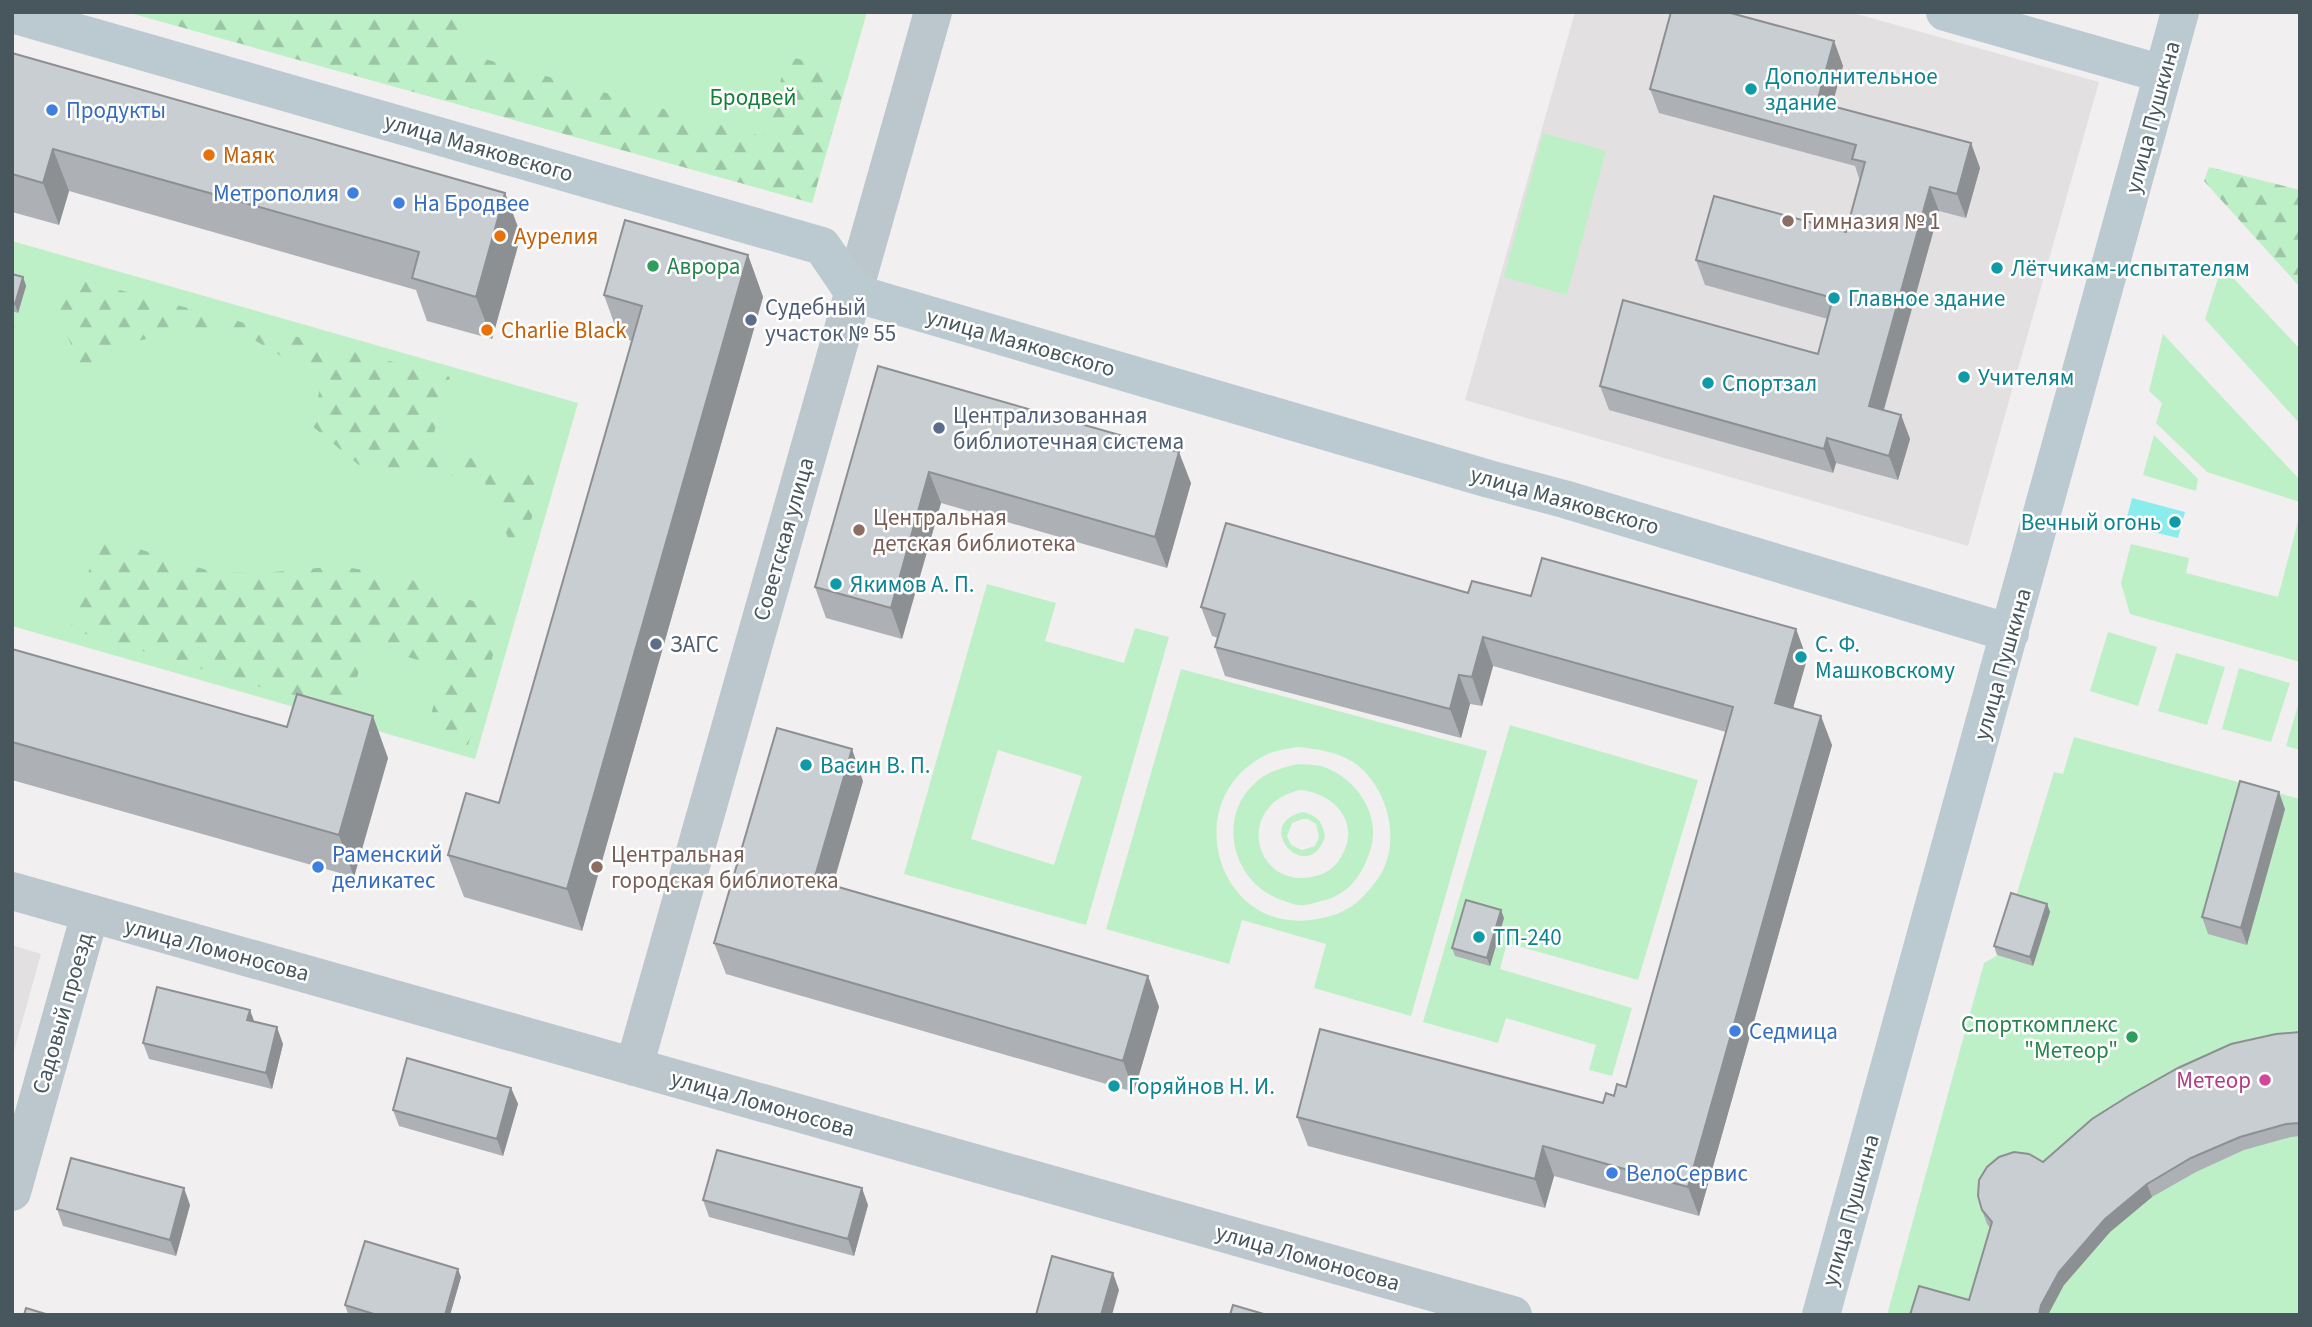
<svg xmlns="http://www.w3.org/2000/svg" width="2312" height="1327" font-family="'Source Sans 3',sans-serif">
<defs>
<pattern id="forest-firs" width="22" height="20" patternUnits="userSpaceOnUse" patternTransform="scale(1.75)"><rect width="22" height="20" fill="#bdf0c7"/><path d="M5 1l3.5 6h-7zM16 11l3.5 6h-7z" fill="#9bc5a5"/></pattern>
</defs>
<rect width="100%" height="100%" fill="#f2eff0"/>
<path fill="#e3e0e2" d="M 1575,12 L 1850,12 L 2099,82 L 1968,546 L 1465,400 Z
M 12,945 L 41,954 L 12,1058 Z"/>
<path fill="#bdf0c7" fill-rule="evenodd" d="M 127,12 L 867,12 L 812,203 Z
M 1543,133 L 1606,151 L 1567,295 L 1504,277 Z
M 12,241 L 578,403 L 475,759 L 12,626 Z
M 2222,266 L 2300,349 L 2300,424 L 2205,319 Z
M 2163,334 L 2300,480 L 2300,502 L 2207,472 L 2156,423 L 2162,403 L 2149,391 Z
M 2154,435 L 2198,479 L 2196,491 L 2143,475 Z
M 2300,514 L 2300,662 L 2130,614 L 2121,583 L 2131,544 L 2189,558 L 2186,573 L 2278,597 Z
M 987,584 L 1056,603 L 1045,641 L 1124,663 L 1135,628 L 1169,637 L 1086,925 L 904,874 ZM 998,750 L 1082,776 L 1054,865 L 971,839 Z
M 2108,632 L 2157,647 L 2138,706 L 2090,691 Z
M 2176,653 L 2225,667 L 2207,725 L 2158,711 Z
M 2239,668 L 2290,683 L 2271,742 L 2222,729 Z
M 1181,669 L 1487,751 L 1411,1016 L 1314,988 L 1326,944 L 1242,920 L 1229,964 L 1106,929 ZM 1297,747 C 1317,749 1335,751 1353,762 C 1389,786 1403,845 1377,880 C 1359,904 1346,914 1317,919 C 1218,938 1176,799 1266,755 C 1275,750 1287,749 1297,747 Z
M 2300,699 L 2300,750 L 2286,746 Z
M 1510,725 L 1698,780 L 1638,980 L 1507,943 L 1500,969 L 1632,1008 L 1612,1076 L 1589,1070 L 1596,1045 L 1506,1018 L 1498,1043 L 1423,1022 Z
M 2074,737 L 2300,799 L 2300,1315 L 1887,1315 L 1984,963 L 1998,955 L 2054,772 L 2063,774 Z
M 1298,764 C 1306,765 1316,764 1324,767 C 1358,779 1382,817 1370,851 C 1362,876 1347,896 1321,901 C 1314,903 1306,906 1300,905 C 1295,905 1289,903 1285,901 C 1235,887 1214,820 1255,783 C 1267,771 1282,768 1298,764 ZM 1300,790 C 1334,793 1362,823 1341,857 C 1334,869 1324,875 1311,877 C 1254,888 1234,805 1300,790 Z
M 1302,812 C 1317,815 1323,822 1325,837 C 1308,887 1251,825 1302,812 ZM 1302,819 L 1308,819 L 1316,824 L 1319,837 L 1315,846 L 1302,850 L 1291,845 L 1287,836 L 1292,823 Z"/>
<path fill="url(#forest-firs)" d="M 127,12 L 470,12 L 460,52 L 764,137 L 788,56 L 848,73 L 812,203 Z
M 2209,167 L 2300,190 L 2300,287 L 2204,181 Z
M 74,278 L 450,377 L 430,447 L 543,478 L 521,556 L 516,557 L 484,480 L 420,471 L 359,465 L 311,425 L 322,381 L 248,336 L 186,330 L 133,342 L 83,373 L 57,311 Z
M 12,319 L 28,323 L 12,356 Z
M 100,537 L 213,572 L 263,573 L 340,566 L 403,577 L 505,612 L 468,745 L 425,734 L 445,668 L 367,645 L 346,713 L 70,629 Z"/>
<path fill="#8aeced" d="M 2132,498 L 2185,512 L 2178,538 L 2125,525 Z"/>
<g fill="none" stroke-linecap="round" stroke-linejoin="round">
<path stroke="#bbc7cc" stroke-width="38" d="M 12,891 L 1513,1315
M 634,1067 L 933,12
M 12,1192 L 90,914"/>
<path stroke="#bbcad1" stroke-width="38" d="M 1945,12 L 2163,74
M 12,14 L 822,246 L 854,293 L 1489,479 L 1564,499 L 2010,633
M 1821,1315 L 2180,12"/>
</g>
<path fill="#adb1b5" d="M 1834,41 L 1843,66 L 1832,106 L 1971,143 L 1980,168 L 1966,218 L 1939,211 L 1884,410 L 1901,415 L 1910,439 L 1898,480 L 1836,463 L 1833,473 L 1609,410 L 1600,386 L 1818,354 L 1828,319 L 1705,285 L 1696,260 L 1846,232 L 1860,181 L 1855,166 L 1659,113 L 1650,89 Z
M 12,53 L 505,193 L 521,235 L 492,339 L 427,321 L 416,290 L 69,191 L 59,225 L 12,212 Z
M 748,255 L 763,297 L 582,931 L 464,897 L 448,855 L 499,803 L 632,341 L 619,337 L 604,295 Z
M 12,274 L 23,277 L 26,286 L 18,313 L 12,311 Z
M 878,366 L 1191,483 L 1167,568 L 941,503 L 902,639 L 826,618 L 815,587 Z
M 1468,593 L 1531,596 L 1796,629 L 1807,659 L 1793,708 L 1832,745 L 1699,1216 L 1554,1176 L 1545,1208 L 1308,1146 L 1297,1117 L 1603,1103 L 1626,1087 L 1726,732 L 1493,666 L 1482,706 L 1470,704 L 1461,738 L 1225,676 L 1215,647 L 1218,638 L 1212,636 L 1201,607 Z
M 12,649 L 388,758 L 354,877 L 12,780 Z
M 863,781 L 833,885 L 1148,976 L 1159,1007 L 1134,1092 L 726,974 L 714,943 Z
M 2285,809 L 2247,945 L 2208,934 L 2202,917 Z
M 2047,904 L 2050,912 L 2033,966 L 1997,955 L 1994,946 Z
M 1504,918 L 1490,966 L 1455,956 L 1452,948 Z
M 254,1022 L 283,1044 L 272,1089 L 149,1059 L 143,1043 Z
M 2300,1032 L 2300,1136 L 2291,1137 L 2244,1150 L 2196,1172 L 2152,1197 L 2110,1232 L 2064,1285 L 1969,1300 L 1990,1228 L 1987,1224 L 1982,1210 L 2043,1162 Z
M 511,1088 L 518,1104 L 503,1156 L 399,1126 L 393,1110 Z
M 703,1200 L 868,1205 L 854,1256 L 709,1217 Z
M 190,1205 L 176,1256 L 63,1226 L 57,1209 Z
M 461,1277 L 450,1315 L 352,1315 L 348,1314 L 345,1305 Z"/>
<path fill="#8d9093" d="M 1834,41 L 1843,66 L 1826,126 L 1817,102 Z
M 1971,143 L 1980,168 L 1966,218 L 1957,194 Z
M 53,149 L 69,191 L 59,225 L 43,183 Z
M 1930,187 L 1939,211 L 1878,430 L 1869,406 Z
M 505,193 L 521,235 L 492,339 L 476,297 Z
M 748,255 L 763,297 L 582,931 L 567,889 Z
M 23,277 L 26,286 L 18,313 L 15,304 Z
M 1901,415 L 1910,439 L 1898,480 L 1889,456 Z
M 1827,438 L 1836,463 L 1833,473 L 1824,449 Z
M 1179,452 L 1191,483 L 1167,568 L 1155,537 Z
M 929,472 L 941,503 L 902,639 L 891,608 Z
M 1796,629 L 1807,659 L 1786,733 L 1775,703 Z
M 1483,637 L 1493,666 L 1482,706 L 1472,677 Z
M 1459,675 L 1470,704 L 1461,738 L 1450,709 Z
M 373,716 L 388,758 L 354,877 L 339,835 Z
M 1821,716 L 1832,745 L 1699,1216 L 1688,1187 Z
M 852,749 L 863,781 L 825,911 L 814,880 Z
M 2279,792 L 2285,809 L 2247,945 L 2241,928 Z
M 2047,904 L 2050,912 L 2033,966 L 2030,957 Z
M 1501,910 L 1504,918 L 1490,966 L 1487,958 Z
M 1148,976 L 1159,1007 L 1134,1092 L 1123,1061 Z
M 250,1010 L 256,1026 L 247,1020 Z
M 277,1027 L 283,1044 L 272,1089 L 266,1073 Z
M 511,1088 L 518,1104 L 503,1156 L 497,1139 Z
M 1543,1146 L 1554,1176 L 1545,1208 L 1535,1179 Z
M 2147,1184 L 2152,1197 L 2110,1232 L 2064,1285 L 2048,1315 L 2039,1315 L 2041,1305 L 2059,1272 L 2105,1219 Z
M 184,1188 L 190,1205 L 176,1256 L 170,1240 Z
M 862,1188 L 868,1205 L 854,1256 L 848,1239 Z
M 458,1269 L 461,1277 L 450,1315 L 445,1315 Z
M 1113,1273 L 1119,1290 L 1112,1315 L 1101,1315 Z"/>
<path fill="#c9ced2" stroke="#8d9093" stroke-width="2" d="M 1671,12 L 1727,12 L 1834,41 L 1817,102 L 1971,143 L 1957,194 L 1930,187 L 1869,406 L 1901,415 L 1889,456 L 1827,438 L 1824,449 L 1600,386 L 1623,300 L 1818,354 L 1833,298 L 1696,260 L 1714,196 L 1846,232 L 1865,162 L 1852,159 L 1856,145 L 1650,89 Z
M 12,53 L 505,193 L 476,297 L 412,278 L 419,252 L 53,149 L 43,183 L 12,174 Z
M 625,220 L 748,255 L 567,889 L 448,855 L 466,793 L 499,803 L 642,306 L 604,295 Z
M 12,274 L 23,277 L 15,304 L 12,303 Z
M 878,366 L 1179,452 L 1155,537 L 929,472 L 891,608 L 815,587 Z
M 1226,523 L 1468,593 L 1472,581 L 1531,596 L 1542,558 L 1796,629 L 1775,703 L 1821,716 L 1688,1187 L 1543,1146 L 1535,1179 L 1297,1117 L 1320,1029 L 1603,1103 L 1606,1093 L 1614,1096 L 1617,1084 L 1626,1087 L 1733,707 L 1483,637 L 1472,677 L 1459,675 L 1450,709 L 1215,647 L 1225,614 L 1201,607 Z
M 12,649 L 287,727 L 297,694 L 373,716 L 339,835 L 12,742 Z
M 777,728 L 852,749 L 814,880 L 1148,976 L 1123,1061 L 714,943 Z
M 2240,781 L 2279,792 L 2241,928 L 2202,917 Z
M 2011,893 L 2047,904 L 2030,957 L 1994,946 Z
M 1466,900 L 1501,910 L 1487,958 L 1452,948 Z
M 157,987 L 250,1010 L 247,1020 L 277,1027 L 266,1073 L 143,1043 Z
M 2300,1032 L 2300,1123 L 2286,1124 L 2240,1137 L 2191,1158 L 2147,1184 L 2105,1219 L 2059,1272 L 2041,1305 L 2039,1315 L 1910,1315 L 1919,1286 L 1969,1300 L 1992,1222 L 1982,1210 L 1978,1196 L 1979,1180 L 1987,1167 L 1999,1157 L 2014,1152 L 2029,1154 L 2043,1162 L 2092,1119 L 2130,1095 L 2178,1068 L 2231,1044 L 2276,1034 Z
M 407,1058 L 511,1088 L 497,1139 L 393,1110 Z
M 717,1150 L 862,1188 L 848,1239 L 703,1200 Z
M 71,1158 L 184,1188 L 170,1240 L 57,1209 Z
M 365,1241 L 458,1269 L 445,1315 L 377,1315 L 345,1305 Z
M 1052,1256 L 1113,1273 L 1101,1315 L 1036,1315 Z
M 1233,1305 L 1267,1315 L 1230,1315 Z
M 26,1308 L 49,1315 L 24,1315 Z"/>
<g fill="#0f9aa8" stroke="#fff" stroke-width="2.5">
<circle cx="1751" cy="89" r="7"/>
<circle cx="1997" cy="268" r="7"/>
<circle cx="1834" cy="298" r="7"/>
<circle cx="1964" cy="377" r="7"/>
<circle cx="1708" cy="383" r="7"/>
<circle cx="2175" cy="522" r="7"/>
<circle cx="836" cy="584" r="7"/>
<circle cx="1801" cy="657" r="7"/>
<circle cx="806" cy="765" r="7"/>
<circle cx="1479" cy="937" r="7"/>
<circle cx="1114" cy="1086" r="7"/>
</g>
<g fill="#3f7fe0" stroke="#fff" stroke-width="2.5">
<circle cx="52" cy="110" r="7"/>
<circle cx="353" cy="193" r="7"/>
<circle cx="399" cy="203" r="7"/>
<circle cx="318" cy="867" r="7"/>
<circle cx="1735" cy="1031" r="7"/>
<circle cx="1612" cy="1173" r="7"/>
</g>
<g fill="#e8710a" stroke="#fff" stroke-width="2.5">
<circle cx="209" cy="155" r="7"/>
<circle cx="500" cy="236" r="7"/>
<circle cx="487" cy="330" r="7"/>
</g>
<g fill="#8d6e63" stroke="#fff" stroke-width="2.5">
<circle cx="1788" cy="221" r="7"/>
<circle cx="859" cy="530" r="7"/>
<circle cx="597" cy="867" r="7"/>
</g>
<g fill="#2e9e5b" stroke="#fff" stroke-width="2.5">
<circle cx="653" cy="266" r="7"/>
<circle cx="2132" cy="1037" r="7"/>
</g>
<g fill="#5c6f8a" stroke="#fff" stroke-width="2.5">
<circle cx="751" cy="320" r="7"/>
<circle cx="939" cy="428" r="7"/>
<circle cx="656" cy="644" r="7"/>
</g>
<circle fill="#d1479c" stroke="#fff" stroke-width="2.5" cx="2265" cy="1080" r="7"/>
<g text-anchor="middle" stroke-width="5" stroke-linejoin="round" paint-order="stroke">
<g font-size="23" fill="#0d838f" stroke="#fff" text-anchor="start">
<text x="1765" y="84">Дополнительное<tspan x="1765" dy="26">здание</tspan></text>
<text x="2011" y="276">Лётчикам-испытателям</text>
<text x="1848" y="306">Главное здание</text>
<text x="1978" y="385">Учителям</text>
<text x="1722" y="391">Спортзал</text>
<text x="2161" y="530" text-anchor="end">Вечный огонь</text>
<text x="850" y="592">Якимов А. П.</text>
<text x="1815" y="652">С. Ф.<tspan x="1815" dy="26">Машковскому</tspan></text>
<text x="820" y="773">Васин В. П.</text>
<text x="1493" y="945">ТП-240</text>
<text x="1128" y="1094">Горяйнов Н. И.</text>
</g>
<g font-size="23" fill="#168036" stroke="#fff">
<text x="753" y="105">Бродвей</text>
</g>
<g font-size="23" fill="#366cbe" stroke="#fff" text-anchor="start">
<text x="66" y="118">Продукты</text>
<text x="339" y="201" text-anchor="end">Метрополия</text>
<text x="413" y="211">На Бродвее</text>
<text x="332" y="862">Раменский<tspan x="332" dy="26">деликатес</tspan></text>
<text x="1749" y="1039">Седмица</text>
<text x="1626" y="1181">ВелоСервис</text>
</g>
<g font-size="23" fill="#47575d" stroke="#fff">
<text transform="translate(2152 117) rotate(-75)" y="8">улица Пушкина</text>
<text transform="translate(479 147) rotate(16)" y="8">улица Маяковского</text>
<text transform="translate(1021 342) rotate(16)" y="8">улица Маяковского</text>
<text transform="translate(1565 500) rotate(16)" y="8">улица Маяковского</text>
<text transform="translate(783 539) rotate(-74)" y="8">Советская улица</text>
<text transform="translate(2002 664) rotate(-74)" y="8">улица Пушкина</text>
<text transform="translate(217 949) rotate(15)" y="8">улица Ломоносова</text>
<text transform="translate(62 1013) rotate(-74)" y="8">Садовый проезд</text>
<text transform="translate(763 1103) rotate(16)" y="8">улица Ломоносова</text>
<text transform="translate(1850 1210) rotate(-74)" y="8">улица Пушкина</text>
<text transform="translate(1308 1257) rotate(16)" y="8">улица Ломоносова</text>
</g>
<g font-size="23" fill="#c56008" stroke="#fff" text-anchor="start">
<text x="223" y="163">Маяк</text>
<text x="514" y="244">Аурелия</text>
<text x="501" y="338">Charlie Black</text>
</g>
<g font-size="23" fill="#785e54" stroke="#fff" text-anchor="start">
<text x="1802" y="229">Гимназия № 1</text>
<text x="873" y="525">Центральная<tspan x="873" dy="26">детская библиотека</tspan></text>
<text x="611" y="862">Центральная<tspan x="611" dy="26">городская библиотека</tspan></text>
</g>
<g font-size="23" fill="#27864d" stroke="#fff" text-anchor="start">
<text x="667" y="274">Аврора</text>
<text x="2118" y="1032" text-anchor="end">Спорткомплекс<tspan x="2118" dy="26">"Метеор"</tspan></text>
</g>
<g font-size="23" fill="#4e5e75" stroke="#fff" text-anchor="start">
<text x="765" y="315">Судебный<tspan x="765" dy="26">участок № 55</tspan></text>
<text x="953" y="423">Централизованная<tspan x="953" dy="26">библиотечная система</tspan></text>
<text x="670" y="652">ЗАГС</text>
</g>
<g font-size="23" fill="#b23c85" stroke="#fff" text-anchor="end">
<text x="2251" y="1088">Метеор</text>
</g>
</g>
<rect width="2312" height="1327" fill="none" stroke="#47575d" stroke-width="28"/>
</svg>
